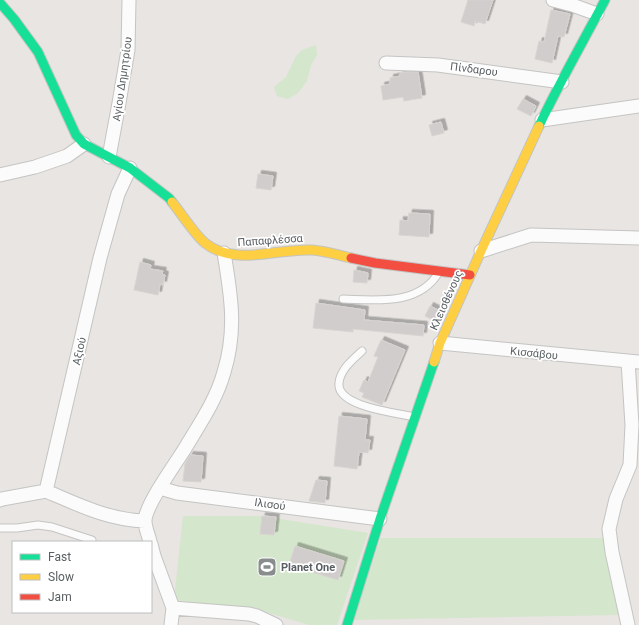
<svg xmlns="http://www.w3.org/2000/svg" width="639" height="625" font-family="Roboto,sans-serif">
<defs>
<filter id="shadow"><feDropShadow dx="3.5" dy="-3.5" stdDeviation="0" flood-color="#0004"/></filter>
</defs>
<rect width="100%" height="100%" fill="#e8e5e2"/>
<path fill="#d4e6cb" d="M 316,45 L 317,55 L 311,65 L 307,81 L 298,93 L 288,99 L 277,96 L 274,87 L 286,77 L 296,56 L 302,50 Z
M 183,516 L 262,516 L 368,533 L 337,625 L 309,625 L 259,610 L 174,600 Z
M 381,538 L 603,538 L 619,615 L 353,620 Z"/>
<path fill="#d0cdcc" stroke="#d8d4d1" filter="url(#shadow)" d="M 468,0 L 493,0 L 485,24 L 475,21 L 474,26 L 461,22 Z
M 551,10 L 570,14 L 564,37 L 558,36 L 552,63 L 535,59 L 539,41 L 544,42 Z
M 406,72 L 418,72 L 422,98 L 404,101 L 403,97 L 383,100 L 381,86 L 390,84 L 390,78 L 400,76 L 400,73 Z
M 523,99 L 536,106 L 531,116 L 517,109 Z
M 441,122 L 444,133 L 432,136 L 429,125 Z
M 258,174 L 273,176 L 271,190 L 256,188 Z
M 409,213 L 430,214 L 429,237 L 399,235 L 400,220 L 408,221 Z
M 140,262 L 151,265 L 150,269 L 163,271 L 162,274 L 165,275 L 163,285 L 160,284 L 158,295 L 134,290 Z
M 354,270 L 368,273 L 367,283 L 353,282 Z
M 316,303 L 365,310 L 364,320 L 424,325 L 423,336 L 353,329 L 353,332 L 313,328 Z
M 430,306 L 442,312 L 437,322 L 425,316 Z
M 381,340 L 405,350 L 382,405 L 362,397 L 364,393 L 359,391 L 364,380 L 368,382 L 378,357 L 374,356 Z
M 339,416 L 367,419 L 365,440 L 370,440 L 368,453 L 359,452 L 357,469 L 334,466 Z
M 190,455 L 203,456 L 201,482 L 183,481 L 185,464 Z
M 316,480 L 327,481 L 325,503 L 309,501 Z
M 262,516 L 276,517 L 274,535 L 260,534 Z
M 295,546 L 344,561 L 338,580 L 289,565 Z"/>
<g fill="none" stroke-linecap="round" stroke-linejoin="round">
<g stroke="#c4c4c3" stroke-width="9">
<path id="lane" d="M 343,299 C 377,300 419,306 439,272
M 362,351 C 353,359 340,370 339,383 C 336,407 398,413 415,417
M 0,528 L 17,528 L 38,525 L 52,527 L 92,540"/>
</g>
<g stroke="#c4c4c3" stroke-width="15">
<path id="street" d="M 553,0 L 572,5 L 597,14
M 386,63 L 438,65 L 562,82
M 542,120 L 639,106
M 109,157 L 119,103 L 128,50 L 129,0
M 0,175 L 35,167 L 67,156 L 84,144
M 481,251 L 531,235 L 639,238
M 440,343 L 639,362
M 628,361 L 632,425 L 630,465 L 616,499 L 609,529 L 612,552 L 628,625
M 160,488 L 177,493 L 380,519
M 46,491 L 100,258 L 118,194 L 130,168
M 46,491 C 79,505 109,520 145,521
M 0,500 L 2,499 L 46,491
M 150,542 C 149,536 145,528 145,521 C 145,504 178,461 187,445 C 201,422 217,398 224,372 C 237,330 231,295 224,253
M 151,544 L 154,556 L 173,608 L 171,625
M 173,608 L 249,614 L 257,616 L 276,625"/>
</g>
<g stroke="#c3c4c3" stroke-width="11">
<path id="fast" d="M 0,3 L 14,19 L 38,52 L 76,135 L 84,144 L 130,168 L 169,198 L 172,202
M 539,126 C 559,83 583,42 605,0
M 347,625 L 380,519 L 434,362"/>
</g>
<g stroke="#c3c4c3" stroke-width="11">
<path id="slow" d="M 172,202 C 181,213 195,235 205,243 C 235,267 277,248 312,250 C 325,251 338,255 351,258
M 434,362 L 440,343 L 481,251 L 539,126"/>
</g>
<g stroke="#c3c4c3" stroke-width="11">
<path id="jam" d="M 351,258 L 375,263 L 470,275"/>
</g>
<use href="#lane" stroke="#fcfbfb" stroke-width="7"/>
<use href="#street" stroke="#fcfbfb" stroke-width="13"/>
<use href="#fast" stroke="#16e098" stroke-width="9"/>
<use href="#slow" stroke="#ffcf43" stroke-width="9"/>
<use href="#jam" stroke="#f24e42" stroke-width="9"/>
</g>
<defs>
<g id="stadium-square" transform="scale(1)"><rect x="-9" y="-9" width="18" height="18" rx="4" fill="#8a8d8e" stroke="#fff"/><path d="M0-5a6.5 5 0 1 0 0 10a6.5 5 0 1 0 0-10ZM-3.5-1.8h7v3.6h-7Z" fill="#fff"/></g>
</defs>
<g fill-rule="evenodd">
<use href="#stadium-square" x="267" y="567"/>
</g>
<g text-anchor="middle" stroke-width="3.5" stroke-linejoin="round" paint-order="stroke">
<g font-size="11" fill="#585e61" stroke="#fff">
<text transform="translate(474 69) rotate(7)" y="4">Πίνδαρου</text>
<text transform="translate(122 79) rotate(-82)" y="4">Αγίου Δημητρίου</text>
<text transform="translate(270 240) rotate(-4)" y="4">Παπαφλέσσα</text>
<text transform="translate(446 300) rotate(-66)" y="4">Κλεισθένους</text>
<text transform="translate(79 351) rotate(-77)" y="4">Αξιού</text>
<text transform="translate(534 353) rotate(6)" y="4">Κισσάβου</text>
<text transform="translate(270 504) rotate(8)" y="4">Ιλισού</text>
</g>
<g font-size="11" font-weight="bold" fill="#585e61" stroke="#fff" text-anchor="start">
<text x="281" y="571">Planet One</text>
</g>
</g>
<rect x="12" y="541" width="140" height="72" fill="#ffffff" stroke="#bcbfc0"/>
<rect x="20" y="554" width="20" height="6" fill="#16e098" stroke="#bcbfc0"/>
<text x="48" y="561" font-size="12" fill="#585e61">Fast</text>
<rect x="20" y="574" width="20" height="6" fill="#ffcf43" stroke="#bcbfc0"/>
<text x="48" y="581" font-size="12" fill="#585e61">Slow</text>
<rect x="20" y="594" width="20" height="6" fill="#f24e42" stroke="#bcbfc0"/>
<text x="48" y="601" font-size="12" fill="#585e61">Jam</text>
</svg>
